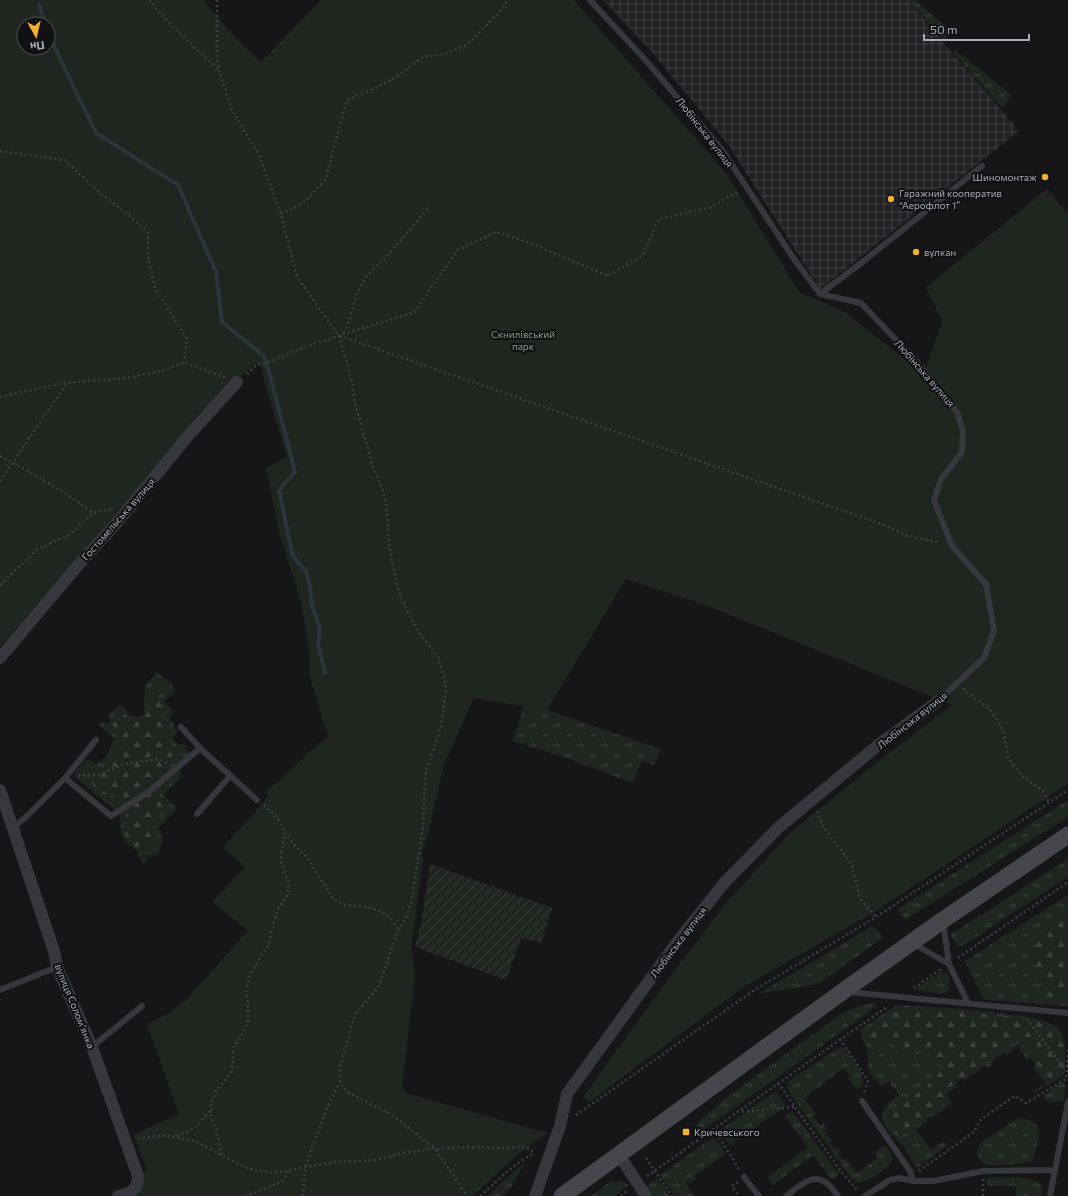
<svg xmlns="http://www.w3.org/2000/svg" width="1068" height="1196" font-family="Commissioner,sans-serif">
<defs>
<pattern id="industrial-grid" width="8" height="8" patternUnits="userSpaceOnUse"><rect width="8" height="8" fill="#222225"/><path d="M0 4h8M4 0v8" fill="none" stroke="#3f3f43"/></pattern>
<pattern id="grass-tufts" width="24" height="20" patternUnits="userSpaceOnUse"><rect width="24" height="20" fill="#1e261f"/><path d="M3 7l-1-3M5 7V3M7 7l1-3M15 17l-1-3M17 17v-4M19 17l1-3" fill="none" stroke="#3c433d"/></pattern>
<pattern id="forest-firs" width="22" height="20" patternUnits="userSpaceOnUse"><rect width="22" height="20" fill="#1e261f"/><path d="M5 1l3.5 6h-7zM16 11l3.5 6h-7z" fill="#3c433d"/></pattern>
<pattern id="garden-furrows" width="10" height="10" patternUnits="userSpaceOnUse"><rect width="10" height="10" fill="#1e261f"/><path d="M-1 1l2-2M0 10L10 0M9 11l2-2" fill="none" stroke="#3c433d"/></pattern>
</defs>
<rect width="100%" height="100%" fill="#161618"/>
<path fill="url(#industrial-grid)" d="M 603,0 L 907,0 L 1019,131 L 820,289 L 728,144 L 651,51 Z"/>
<path fill="url(#grass-tufts)" d="M 908,0 L 915,0 L 952,32 L 944,41 Z
M 955,50 L 1012,95 L 1002,108 L 953,52 Z
M 157,672 L 166,679 L 176,690 L 164,702 L 174,712 L 169,718 L 174,724 L 173,726 L 178,731 L 172,738 L 178,744 L 184,744 L 190,755 L 178,764 L 181,777 L 163,795 L 177,808 L 158,828 L 163,840 L 159,853 L 146,858 L 146,861 L 144,864 C 138,858 140,854 136,850 C 134,848 131,846 128,844 C 120,838 120,827 121,817 L 109,805 L 75,777 L 74,774 L 86,759 L 96,764 L 106,757 L 114,739 L 113,737 L 99,725 L 102,721 L 106,725 L 111,720 L 107,716 L 120,704 C 128,710 131,721 143,715 L 144,708 L 145,686 Z
M 524,706 L 547,710 L 661,749 L 654,765 L 641,761 L 633,783 L 566,758 L 513,741 Z
M 1068,800 L 1068,817 L 905,920 L 898,909 Z
M 1068,859 L 1068,877 L 959,948 L 950,935 Z
M 1068,895 L 1068,1006 L 984,1000 L 965,961 Z
M 873,926 L 883,938 L 818,984 L 758,994 Z
M 942,971 C 950,974 952,984 947,992 L 940,994 L 914,990 Z
M 875,1003 L 876,1005 L 869,1012 L 703,1130 L 698,1130 L 697,1125 L 700,1120 L 727,1097 L 837,1017 C 852,1008 858,1005 875,1003 Z
M 900,1005 C 926,1007 1044,1012 1058,1028 C 1068,1040 1065,1058 1065,1072 L 1063,1076 L 1035,1093 L 1033,1092 L 1042,1085 L 1043,1087 L 1046,1084 L 1034,1068 L 1036,1066 L 1031,1058 L 1028,1060 L 1017,1045 L 1013,1047 L 1014,1049 L 1006,1055 L 1004,1052 L 992,1061 L 993,1064 L 988,1068 L 986,1065 L 964,1081 L 962,1079 L 955,1084 L 957,1087 L 946,1095 L 952,1103 L 933,1117 L 931,1116 L 926,1119 L 927,1121 L 915,1130 L 917,1133 L 918,1132 L 931,1150 L 944,1141 L 947,1145 L 945,1147 L 919,1167 L 917,1167 C 910,1161 908,1153 903,1146 C 893,1134 873,1123 887,1105 C 889,1101 895,1098 899,1095 L 889,1082 L 884,1086 L 881,1086 C 874,1079 867,1071 868,1061 C 868,1056 868,1052 867,1048 C 864,1041 860,1037 861,1029 L 895,1006 Z
M 841,1047 L 845,1049 C 850,1056 865,1074 863,1083 C 862,1086 859,1088 857,1090 L 848,1078 L 850,1076 L 844,1068 L 804,1098 L 816,1114 L 813,1117 L 820,1126 L 823,1123 L 827,1128 L 824,1130 L 832,1141 L 830,1143 L 835,1149 L 837,1147 L 840,1151 L 838,1153 L 843,1160 L 846,1159 L 857,1173 L 878,1158 L 874,1153 C 878,1150 881,1146 886,1146 C 890,1150 893,1155 892,1160 C 889,1169 864,1185 855,1182 C 854,1181 852,1179 851,1178 L 789,1092 L 787,1087 L 788,1082 L 838,1048 Z
M 1063,1082 L 1065,1084 L 1066,1086 L 1064,1100 C 1059,1102 1050,1103 1045,1100 L 1044,1097 L 1045,1094 Z
M 775,1091 L 786,1106 L 730,1145 L 719,1131 Z
M 792,1111 L 839,1174 L 832,1180 L 813,1155 L 773,1185 L 768,1177 L 808,1147 L 785,1117 Z
M 1019,1118 C 1048,1120 1038,1141 1033,1160 C 1022,1165 993,1167 982,1163 L 977,1154 L 979,1144 L 1016,1119 Z
M 714,1137 L 726,1154 L 694,1176 L 696,1179 L 690,1183 L 688,1181 L 685,1182 L 695,1196 L 675,1196 L 660,1175 Z
M 522,1165 L 524,1165 L 511,1187 L 503,1196 L 488,1196 L 515,1170 Z
M 657,1178 L 670,1196 L 652,1196 L 646,1186 Z
M 986,1178 C 1000,1178 1033,1174 1042,1185 L 1042,1196 L 1016,1196 L 1016,1186 L 991,1186 L 990,1185 L 987,1185 Z
M 621,1181 L 628,1184 L 628,1186 L 614,1196 L 591,1196 L 610,1182 Z"/>
<path fill="url(#forest-firs)" d="M 156,696 L 160,698 L 162,706 L 161,715 L 166,728 L 167,737 L 171,744 L 174,759 C 167,766 154,782 157,792 C 160,801 163,801 163,811 C 155,819 157,823 156,834 C 155,839 153,845 152,850 L 146,854 L 141,853 C 130,839 120,838 126,818 C 127,812 130,809 131,803 L 125,799 L 98,793 L 90,779 L 91,774 L 103,769 L 108,758 L 119,747 L 121,738 L 119,733 L 111,723 L 113,716 L 119,712 C 127,716 142,727 146,713 C 148,709 148,704 149,700 Z
M 1043,920 L 1068,920 L 1068,1003 L 1055,1001 L 1044,991 L 1035,971 L 1035,946 Z
M 905,1006 L 965,1010 L 975,1014 L 987,1014 L 996,1016 L 1005,1016 L 1018,1017 L 1037,1021 L 1058,1029 C 1064,1043 1067,1064 1057,1077 L 1050,1079 L 1039,1066 L 1034,1051 L 1023,1043 L 1014,1043 L 1001,1053 L 979,1066 L 970,1074 L 960,1079 L 949,1088 L 945,1095 L 947,1100 C 941,1110 938,1113 927,1116 L 922,1123 L 905,1131 L 902,1136 C 892,1135 888,1127 886,1118 L 890,1111 L 925,1088 L 936,1077 L 940,1069 L 939,1061 C 926,1052 921,1052 906,1057 L 892,1045 L 885,1038 L 879,1037 L 873,1043 L 867,1041 L 863,1034 L 866,1030 L 895,1008 Z"/>
<path fill="#1e261f" fill-rule="evenodd" d="M 0,0 L 203,0 L 234,36 L 261,62 L 321,0 L 574,0 L 727,174 L 799,292 L 845,312 L 924,374 L 942,321 L 926,287 L 1047,189 L 1068,214 L 1068,784 L 874,912 L 745,986 L 589,1102 L 583,1097 L 671,975 L 727,902 L 790,833 L 871,767 L 952,705 L 705,605 L 626,579 L 547,710 L 474,698 L 444,764 L 428,836 L 422,852 L 423,862 L 412,940 L 412,952 L 415,976 L 402,1087 L 406,1093 L 547,1133 L 517,1155 L 473,1196 L 131,1196 L 143,1182 L 144,1174 L 147,1169 L 133,1135 L 179,1114 L 147,1024 L 169,1013 L 186,1000 L 248,930 L 212,902 L 245,867 L 226,850 L 224,846 L 257,810 L 268,796 L 266,792 L 298,763 L 309,752 L 328,736 L 310,677 L 309,649 L 306,628 L 299,595 L 279,532 L 266,468 L 287,457 L 265,384 L 262,369 L 258,363 L 238,379 L 0,647 ZM 24,24 L 48,24 L 48,48 L 24,48 Z"/>
<path fill="url(#garden-furrows)" d="M 430,864 L 552,908 L 541,943 L 521,938 L 506,980 L 415,947 L 422,918 Z"/>
<g fill="none" stroke-linecap="round" stroke-linejoin="round">
<path stroke="#2c353c" stroke-width="4" d="M 39,5 L 46,24
M 48,30 L 55,48 L 96,133 L 178,185 L 216,272 L 222,322 L 264,356 L 271,379 L 295,472 L 279,490 L 292,553 L 298,563 L 306,571 L 310,586 L 311,601 L 320,630 L 318,644 L 325,673"/>
<path stroke="#3d3f44" stroke-width="2.5" stroke-dasharray="2 3" stroke-linecap="butt" d="M 149,0 L 170,24 L 219,70
M 217,0 L 217,58 L 219,70 L 232,110 L 259,155 L 281,214 L 297,277 L 339,336 L 352,382 L 355,405 L 360,420 L 373,467 L 383,491 L 386,504 L 390,552 L 396,581 L 400,595 L 409,615 L 419,632 L 438,657 L 445,680 L 446,689 L 441,728 L 426,771 L 425,780 L 423,828 L 411,903 L 407,915 L 396,936 L 379,986 L 356,1014 L 352,1023 L 346,1047 L 342,1058 L 340,1070 L 340,1081 L 343,1088 L 349,1093 L 391,1114 L 434,1148
M 0,151 L 65,160 L 100,193 L 131,217 L 148,233 L 148,257 L 155,288 L 187,339 L 184,362
M 281,214 L 306,201 L 325,180 L 347,100 L 369,91 L 393,79 L 423,57 L 445,54 L 467,45 L 506,5 L 506,0
M 344,333 C 352,317 353,297 363,282 C 371,270 383,261 392,250 C 405,236 418,221 429,206
M 340,336 L 887,526 L 905,535 L 940,543
M 247,374 L 258,364 L 270,362 L 294,351 L 344,334 L 415,312 L 432,286 L 458,250 L 496,232 L 525,241 L 608,276 L 643,255 L 659,219 L 711,207 L 739,191
M 0,397 L 63,383 L 127,378 L 165,370 L 184,362 L 226,378
M 0,456 C 32,473 64,491 93,513
M 0,481 L 67,383
M 0,585 L 38,549 L 69,535 L 93,513 L 111,509
M 964,688 L 965,691 L 989,708 L 1000,724 L 1005,739 L 1008,758 L 1022,776 L 1043,791 L 1049,803
M 78,776 L 100,774 L 124,764 L 144,761 L 159,759 L 168,763
M 264,805 L 271,811 L 280,822 L 285,833 L 298,849 L 306,856 L 334,900 C 346,909 357,904 370,908 C 375,909 384,913 387,916 C 393,920 394,926 400,930
M 817,811 L 823,826 L 851,864 L 860,898 L 876,917
M 958,958 L 1068,882
M 914,988 L 941,969
M 1027,1019 L 1066,1071
M 840,1039 L 868,1081 L 864,1093
M 778,1083 L 840,1170 L 857,1190
M 737,1112 L 795,1107
M 576,1115 L 753,991 L 876,917 L 1068,790
M 714,1129 L 739,1169
M 177,1136 C 196,1129 198,1125 210,1111
M 138,1139 L 165,1135 L 195,1141 L 246,1168 L 271,1173 L 289,1171 L 305,1167 L 335,1162 L 375,1160 L 398,1154 L 434,1148 L 436,1149 L 467,1147 L 502,1148 L 518,1147 L 530,1149 L 534,1153
M 436,1150 L 467,1196
M 222,1155 L 217,1133 L 211,1116 L 211,1104 L 216,1091 L 227,1078 L 232,1071 L 234,1047 L 241,1037 L 248,1022 L 248,1002 L 246,991 L 249,979 L 256,964 L 268,946 L 276,914 L 278,909 L 287,896 L 289,889 L 288,881 L 282,865 L 281,855 L 285,833
M 646,1158 L 672,1196
M 919,1171 L 974,1132 L 981,1119 L 1015,1096 L 1026,1103 L 1066,1079 L 1068,1050
M 647,1176 L 888,1006
M 983,1179 L 983,1196
M 738,1182 L 732,1186 L 739,1196
M 245,1196 L 262,1190 L 283,1181 L 288,1172
M 303,1196 L 305,1167 L 327,1108 L 340,1081
M 480,1196 L 515,1165 L 534,1153
M 621,1196 L 628,1190"/>
<path stroke="#37383d" stroke-width="6" d="M 590,0 L 649,64 L 722,150 L 794,259 L 820,294 L 861,303 L 917,362 L 957,412 L 963,431 L 962,452 L 941,479 L 934,500 L 952,546 L 986,584 L 994,631 L 984,658 L 937,702
M 820,294 L 865,260 L 982,166
M 181,727 L 200,748
M 65,778 L 111,816 L 150,791 L 200,748 L 257,800
M 197,814 L 230,776
M 13,828 L 29,814 L 65,778 L 96,740
M 943,921 L 949,964 L 968,1003
M 912,943 L 949,964
M 0,990 L 57,967
M 848,992 L 1068,1013
M 92,1047 L 142,1006
M 862,1101 L 910,1171 L 913,1181
M 744,1177 L 759,1196
M 786,1196 C 796,1189 812,1172 825,1182 C 830,1185 834,1191 838,1196
M 865,1196 L 890,1180 L 899,1178 L 913,1181 L 933,1181 L 983,1171 L 1055,1170
M 1050,1196 L 1068,1102"/>
<path stroke="#37383d" stroke-width="12" d="M 0,658 L 80,563 L 115,525 L 188,436 L 237,382
M 0,790 L 54,951 L 57,967 L 92,1047 L 138,1176 C 138,1190 131,1193 118,1196
M 619,1155 L 646,1196
M 535,1196 L 560,1126 L 567,1094 L 675,945 L 725,882 L 779,827 L 882,742 L 937,702"/>
<path stroke="#45474d" stroke-width="17" d="M 562,1196 L 842,992 L 943,920 L 1068,835"/>
</g>
<g fill="#f2b134" stroke="#111113" stroke-width="1.5">
<circle cx="1045" cy="177" r="4"/>
<circle cx="891" cy="199" r="4"/>
<circle cx="916" cy="252" r="4"/>
<rect x="682" y="1128" width="8" height="8" rx="2"/>
</g>
<g text-anchor="middle" stroke-width="4" stroke-linejoin="round" paint-order="stroke">
<g font-size="10" fill="#a8adb8" stroke="#111113">
<text transform="translate(705 132) rotate(52)" y="4">Любінська вулиця</text>
<text transform="translate(925 373) rotate(49)" y="4">Любінська вулиця</text>
<text transform="translate(118 519) rotate(-49)" y="4">Гостомельська вулиця</text>
<text transform="translate(912 720) rotate(-38)" y="4">Любінська вулиця</text>
<text transform="translate(678 942) rotate(-53)" y="4">Любінська вулиця</text>
<text transform="translate(75 1006) rotate(68)" y="4">вулиця Соломʼянка</text>
</g>
<g font-size="10" fill="#a8adb8" stroke="#111113" text-anchor="start">
<text x="1037" y="181" text-anchor="end">Шиномонтаж</text>
<text x="899" y="197">Гаражний кооператив<tspan x="899" dy="12">“Аерофлот 1”</tspan></text>
<text x="924" y="256">вулкан</text>
<text x="694" y="1136">Кричевського</text>
</g>
<g font-size="10" fill="#7fa381" stroke="#111113">
<text x="523" y="338">Скнилівський<tspan x="523" dy="12">парк</tspan></text>
</g>
</g>
<g transform="translate(36 36) rotate(172)"><circle r="19" fill="#111113" stroke="#4d4f55"/>
<path d="M0-3L7 15L0 10L-7 15Z" fill="#f2b134"/>
<text y="-6" font-size="11" font-weight="bold" text-anchor="middle" fill="#a8adb8">Пн</text>
</g>
<path d="M924 34v6h105v-6" fill="none" stroke="#a8adb8" stroke-width="2"/>
<text x="930" y="34" font-size="12" fill="#a8adb8" stroke="#111113" stroke-width="3" paint-order="stroke">50 m</text>
</svg>
